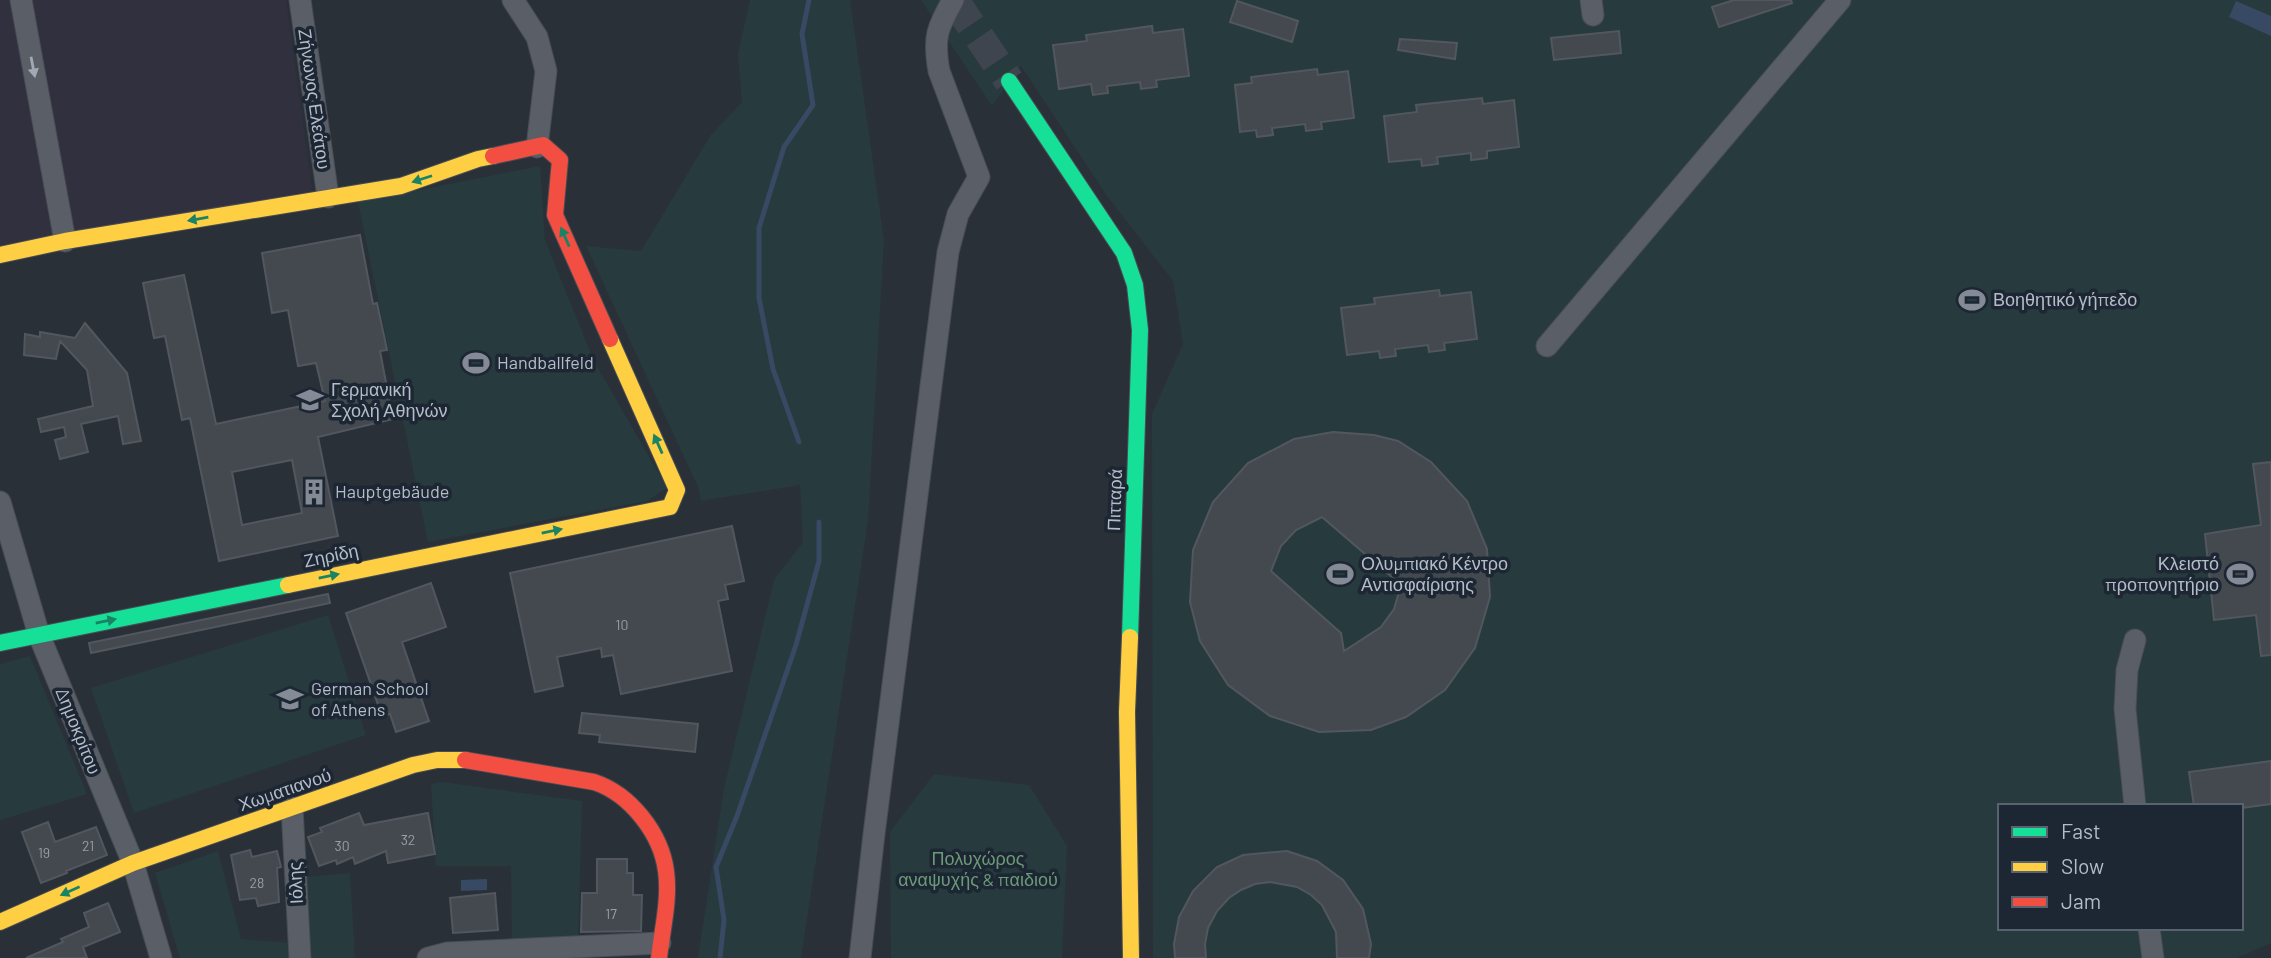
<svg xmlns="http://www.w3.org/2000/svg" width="2271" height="958" font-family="Barlow,sans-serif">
<rect width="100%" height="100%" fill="#2a3038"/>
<path fill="#31303e" d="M 0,0 L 286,0 L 312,191 L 0,247 Z"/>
<path fill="#273a3e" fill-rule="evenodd" d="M 750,0 L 850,0 L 884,240 L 868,521 L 801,958 L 698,958 L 724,788 L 774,580 L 803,542 L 800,485 L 701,501 L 698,487 L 586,246 L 641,251 L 710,136 L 742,102 L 738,54 Z
M 921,0 L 2271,0 L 2271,943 L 2237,958 L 1153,958 L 1152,414 L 1183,344 L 1173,281 L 1107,196 L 1021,66 L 992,106 ZM 2000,806 L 2241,806 L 2241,928 L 2000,928 Z
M 540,166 L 545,240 L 594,361 L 667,488 L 647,501 L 428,542 L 358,202 Z
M 328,615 L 366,735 L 134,813 L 91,688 Z
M 30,656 L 87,794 L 0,820 L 0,664 Z
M 934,774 L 1029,785 L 1067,846 L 1062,958 L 891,958 L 890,832 Z
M 443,782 L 582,801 L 578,943 L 512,945 L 511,866 L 436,866 L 431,784 Z
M 218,851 L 241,939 L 291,943 L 292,958 L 180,958 L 155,873 Z
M 350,873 L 355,958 L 310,958 L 305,877 Z"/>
<path fill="#384963" d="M 2236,1 L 2271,16 L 2271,36 L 2229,17 Z
M 487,879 L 487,890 L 461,891 L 461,880 Z"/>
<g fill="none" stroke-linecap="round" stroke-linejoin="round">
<path stroke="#384963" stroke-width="5" d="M 799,442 L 773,369 L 759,298 L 759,228 L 784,147 L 813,105 L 802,34 L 809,0
M 720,958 L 724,920 L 716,867 L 737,816 L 796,645 L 819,561 L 819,522"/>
</g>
<path fill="#444950" stroke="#52575f" stroke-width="2" fill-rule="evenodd" d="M 1734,0 L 1791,0 L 1792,3 L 1719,27 L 1712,7 Z
M 1237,1 L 1298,21 L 1292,42 L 1230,22 Z
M 1152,26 L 1153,33 L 1183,29 L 1189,76 L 1156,80 L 1157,87 L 1141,89 L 1140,82 L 1107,86 L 1108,93 L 1093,95 L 1091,84 L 1059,89 L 1053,45 L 1087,41 L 1086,35 Z
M 1619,31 L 1621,53 L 1554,60 L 1551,38 Z
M 1400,39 L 1457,43 L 1455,59 L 1398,50 Z
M 1317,69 L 1318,75 L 1348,71 L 1354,118 L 1321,122 L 1322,129 L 1306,131 L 1305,124 L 1272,128 L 1273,135 L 1257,137 L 1256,130 L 1240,132 L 1235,85 L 1252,83 L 1251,77 Z
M 1482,98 L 1483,104 L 1514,100 L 1519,147 L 1487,151 L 1487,158 L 1471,160 L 1471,153 L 1437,157 L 1438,164 L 1422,166 L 1421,159 L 1389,162 L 1384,116 L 1417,112 L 1416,105 Z
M 360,235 L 373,304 L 377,303 L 387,350 L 380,351 L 393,419 L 318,437 L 338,536 L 219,561 L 190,418 L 182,420 L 165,336 L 154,338 L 143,283 L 184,275 L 216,424 L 325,401 L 316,363 L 298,366 L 288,310 L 272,313 L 262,253 ZM 292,460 L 302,513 L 242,525 L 232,472 Z
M 1439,290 L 1440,296 L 1471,292 L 1477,339 L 1444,343 L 1445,350 L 1429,352 L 1428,345 L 1395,349 L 1396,356 L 1380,358 L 1379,351 L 1347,355 L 1341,308 L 1375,304 L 1374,298 Z
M 85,323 L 127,373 L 141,441 L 123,444 L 118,416 L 81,424 L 88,452 L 60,459 L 55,440 L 66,437 L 64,427 L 41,432 L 38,419 L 93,406 L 87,370 L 60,341 L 56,359 L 24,355 L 25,334 L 40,337 L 40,332 L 75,338 Z
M 1333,432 L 1374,435 L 1398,441 L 1431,462 L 1467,501 L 1487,549 L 1490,597 L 1475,648 L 1445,690 L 1406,717 L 1371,730 L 1319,732 L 1270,716 L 1228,685 L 1200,641 L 1190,602 L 1193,550 L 1213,502 L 1248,463 L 1294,439 ZM 1322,517 L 1401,585 L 1394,609 L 1381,627 L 1344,651 L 1341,633 L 1271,571 L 1281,546 L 1296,530 Z
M 2271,462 L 2271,655 L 2261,656 L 2256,615 L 2214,620 L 2205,534 L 2261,525 L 2253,464 Z
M 732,526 L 744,581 L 725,585 L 728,599 L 718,601 L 732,671 L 621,694 L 613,655 L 602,657 L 601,648 L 557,657 L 563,686 L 535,692 L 510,573 Z
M 431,583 L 446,627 L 402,642 L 429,721 L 396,732 L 390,714 L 382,716 L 346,613 Z
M 328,594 L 330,603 L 91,653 L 89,643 Z
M 582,713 L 698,724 L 695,752 L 599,742 L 600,735 L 579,733 Z
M 2271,761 L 2271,804 L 2241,808 L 2241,806 L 2194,806 L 2189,772 Z
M 359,813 L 364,825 L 428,813 L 435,854 L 388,863 L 386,851 L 355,864 L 353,857 L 337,864 L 336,860 L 319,866 L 308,837 L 322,832 L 320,828 Z
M 48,822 L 55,842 L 96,827 L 107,855 L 66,871 L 67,873 L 41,883 L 22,832 Z
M 250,850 L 252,857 L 277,851 L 281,867 L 277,868 L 279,902 L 258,906 L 256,898 L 240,900 L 231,855 Z
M 1287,851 L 1317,861 L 1343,880 L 1363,909 L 1371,944 L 1369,958 L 1337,958 L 1336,932 L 1322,905 L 1311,895 L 1297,887 L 1270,882 L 1255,884 L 1241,890 L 1229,898 L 1217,911 L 1208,928 L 1205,944 L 1206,958 L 1175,958 L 1174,944 L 1179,917 L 1193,891 L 1217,867 L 1243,855 Z
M 597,859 L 627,859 L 627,873 L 633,873 L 633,895 L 642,895 L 641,931 L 581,932 L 582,893 L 597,893 Z
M 495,893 L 498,930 L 453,933 L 450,898 Z
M 108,903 L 120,932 L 83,947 L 87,958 L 26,958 L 63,942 L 61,939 L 89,927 L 84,913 Z"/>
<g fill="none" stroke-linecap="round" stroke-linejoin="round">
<path stroke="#3f454e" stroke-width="30" stroke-dasharray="30 15" stroke-linecap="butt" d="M 954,0 L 1009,81"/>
<g stroke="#484c53" stroke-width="23">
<path id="street" d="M 21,0 L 65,241
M 300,0 L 328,197
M 513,0 L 537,37 L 546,71 L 537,147
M 1591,0 L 1593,15
M 1547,346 L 1840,0
M 0,502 L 39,635 L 133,863 L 161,958
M 2135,640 L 2127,670 L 2125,709 L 2135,806
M 292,807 L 300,958
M 2149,928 L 2153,958
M 428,958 L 447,953 L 660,943
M 860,958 L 874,834 L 948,252 L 958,214 L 979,177 L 939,71 C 933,37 937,29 953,0"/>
</g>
<g stroke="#484c53" stroke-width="18">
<path id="fast" d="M 1009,81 L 1124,253 L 1135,285 L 1140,330 L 1130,637
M 0,643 L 288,585"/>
</g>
<g stroke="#484c53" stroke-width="18">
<path id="slow" d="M 0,255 L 65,241 L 401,186 L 478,159 L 493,156
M 288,585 L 670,507 L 677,490 L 610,339
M 1130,637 L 1127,712 L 1131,958
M 0,922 L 133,863 L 413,765 L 437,760 L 465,760"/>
</g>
<g stroke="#484c53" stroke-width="18">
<path id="jam" d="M 493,156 L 543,145 L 560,160 L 555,215 L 610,339
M 465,760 L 594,782 C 630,794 661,833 666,871 C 670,900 662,930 659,958"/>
</g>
<use href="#street" stroke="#5a5e66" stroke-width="21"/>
<use href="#fast" stroke="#16e098" stroke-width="16"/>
<use href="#slow" stroke="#ffcf43" stroke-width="16"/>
<use href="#jam" stroke="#f24e42" stroke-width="16"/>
</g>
<defs><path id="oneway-solid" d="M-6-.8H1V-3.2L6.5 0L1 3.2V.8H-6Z" transform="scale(1.75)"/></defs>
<use fill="#a2a9b5" href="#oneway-solid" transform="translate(33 67) rotate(79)"/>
<g fill="#1a8366">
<use href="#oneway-solid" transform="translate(422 179) rotate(162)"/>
<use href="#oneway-solid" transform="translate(198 219) rotate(170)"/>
<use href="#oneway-solid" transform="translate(565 237) rotate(-114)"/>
<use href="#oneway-solid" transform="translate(658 444) rotate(-114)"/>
<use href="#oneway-solid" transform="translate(552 531) rotate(-11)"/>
<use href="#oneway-solid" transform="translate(329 576) rotate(-12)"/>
<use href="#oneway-solid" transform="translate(106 621) rotate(-11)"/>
<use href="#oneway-solid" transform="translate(70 891) rotate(156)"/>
</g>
<defs>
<g id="stadium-bare" transform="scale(2.1)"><path d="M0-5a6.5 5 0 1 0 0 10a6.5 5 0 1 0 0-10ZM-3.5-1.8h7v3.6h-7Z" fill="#848b96" stroke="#1d2633" stroke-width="2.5" paint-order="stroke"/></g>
<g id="school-bare" transform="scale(2.1)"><path d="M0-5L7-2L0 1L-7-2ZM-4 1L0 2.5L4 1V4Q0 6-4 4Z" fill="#848b96" stroke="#1d2633" stroke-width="2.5" paint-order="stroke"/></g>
<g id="building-bare" transform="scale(2.1)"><path d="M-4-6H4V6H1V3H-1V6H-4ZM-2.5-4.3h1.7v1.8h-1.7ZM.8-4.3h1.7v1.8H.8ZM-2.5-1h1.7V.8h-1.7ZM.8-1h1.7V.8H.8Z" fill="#848b96" stroke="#1d2633" stroke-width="2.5" paint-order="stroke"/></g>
</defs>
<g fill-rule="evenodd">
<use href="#stadium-bare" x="1972" y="300"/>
<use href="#stadium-bare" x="476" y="363"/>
<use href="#school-bare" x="310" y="400"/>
<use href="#building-bare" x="314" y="492"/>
<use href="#stadium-bare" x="1340" y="574"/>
<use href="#stadium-bare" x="2240" y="574"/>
<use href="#school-bare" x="290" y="699"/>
</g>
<g text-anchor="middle" stroke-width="7" stroke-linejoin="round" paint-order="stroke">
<g font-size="14" fill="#989fab">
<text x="622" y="630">10</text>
<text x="408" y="845">32</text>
<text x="88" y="851">21</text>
<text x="342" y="851">30</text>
<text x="44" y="858">19</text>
<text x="257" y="888">28</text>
<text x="611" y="919">17</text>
</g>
<g font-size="18" fill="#b4bcc9" stroke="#1d2633">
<text transform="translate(314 99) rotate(82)" y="6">Ζήνωνος Ελεάτου</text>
<text transform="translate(1115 500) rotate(-88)" y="6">Πιτταρά</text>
<text transform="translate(331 556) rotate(-12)" y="6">Ζηρίδη</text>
<text transform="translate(78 731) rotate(68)" y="6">Δημοκρίτου</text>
<text transform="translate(285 790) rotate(-19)" y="6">Χωματιανού</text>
<text transform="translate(296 883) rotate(-93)" y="6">Ιόλης</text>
</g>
<g font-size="18" fill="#b4bcc9" stroke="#1d2633" text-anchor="start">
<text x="1993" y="306">Βοηθητικό γήπεδο</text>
<text x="497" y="369">Handballfeld</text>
<text x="331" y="396">Γερμανική<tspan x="331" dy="21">Σχολή Αθηνών</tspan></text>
<text x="335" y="498">Hauptgebäude</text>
<text x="1361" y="570">Ολυμπιακό Κέντρο<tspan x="1361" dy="21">Αντισφαίρισης</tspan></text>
<text x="2219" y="570" text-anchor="end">Κλειστό<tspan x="2219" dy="21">προπονητήριο</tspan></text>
<text x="311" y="695">German School<tspan x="311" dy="21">of Athens</tspan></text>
</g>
<g font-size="18" fill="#6b9a76" stroke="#1d2633">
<text x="978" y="865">Πολυχώρος<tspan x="978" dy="21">αναψυχής &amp; παιδιού</tspan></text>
</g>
</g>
<rect x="1998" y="804" width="245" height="126" fill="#1d2633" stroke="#59626f" stroke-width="2"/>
<rect x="2012" y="827" width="35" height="10" fill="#16e098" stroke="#59626f" stroke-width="2"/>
<text x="2061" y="839" font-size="21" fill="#b4bcc9">Fast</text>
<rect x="2012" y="862" width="35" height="10" fill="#ffcf43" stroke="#59626f" stroke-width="2"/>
<text x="2061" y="874" font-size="21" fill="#b4bcc9">Slow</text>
<rect x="2012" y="897" width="35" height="10" fill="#f24e42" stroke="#59626f" stroke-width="2"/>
<text x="2061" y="909" font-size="21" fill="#b4bcc9">Jam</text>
</svg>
